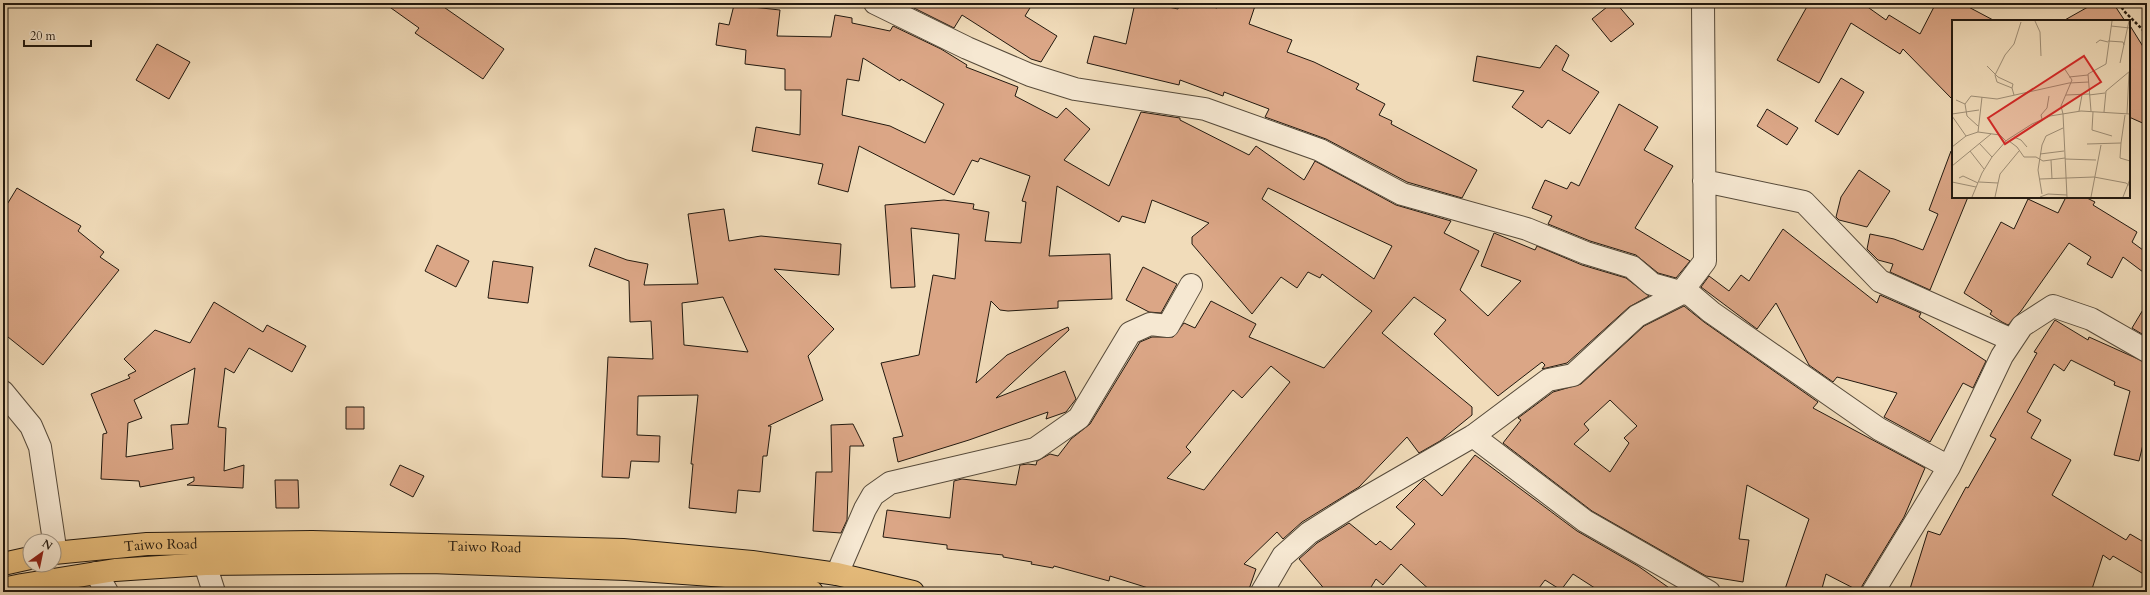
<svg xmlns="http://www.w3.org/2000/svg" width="2150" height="595" font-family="Cardo,serif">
<rect width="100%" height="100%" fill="#f1dcba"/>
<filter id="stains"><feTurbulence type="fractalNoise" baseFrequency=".005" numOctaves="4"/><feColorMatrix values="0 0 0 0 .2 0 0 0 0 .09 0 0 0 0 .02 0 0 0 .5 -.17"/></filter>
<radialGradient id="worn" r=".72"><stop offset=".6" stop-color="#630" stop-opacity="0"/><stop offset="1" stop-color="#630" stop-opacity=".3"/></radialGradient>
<path fill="#dba686" stroke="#22190f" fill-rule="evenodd" d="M 384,3 L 438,3 L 504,49 L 483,79 L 415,33 L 419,28 Z
M 907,3 L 1033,3 L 1025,16 L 1057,36 L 1041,62 L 1031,59 L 962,15 L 954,28 L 906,4 Z
M 1135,3 L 1149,3 L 1178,9 L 1179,3 L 1197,3 L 1217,8 L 1218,3 L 1256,3 L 1249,24 L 1292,40 L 1287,52 L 1314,62 L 1359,84 L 1356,89 L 1385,104 L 1379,115 L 1392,121 L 1391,124 L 1477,170 L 1462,198 L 1407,182 L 1326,139 L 1265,117 L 1269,109 L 1224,92 L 1223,96 L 1180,80 L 1179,85 L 1087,63 L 1094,36 L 1126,44 Z
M 1612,3 L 1616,3 L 1634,24 L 1611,42 L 1592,19 Z
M 1809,3 L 1862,3 L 1886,20 L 1889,15 L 1920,34 L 1936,3 L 1961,3 L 1995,21 L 1953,21 L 1953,100 L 1903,49 L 1900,54 L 1851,23 L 1819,83 L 1777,60 Z
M 2095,3 L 2113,3 L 2125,21 L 2063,21 Z
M 734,5 L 780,10 L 777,36 L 831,37 L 835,15 L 852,18 L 852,23 L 890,31 L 893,26 L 941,49 L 967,65 L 966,67 L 1018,87 L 1015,96 L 1057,118 L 1066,108 L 1090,129 L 1064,160 L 1109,186 L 1141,112 L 1180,118 L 1180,120 L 1249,155 L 1256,146 L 1304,180 L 1315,161 L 1396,205 L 1451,221 L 1444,233 L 1479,251 L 1460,290 L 1488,316 L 1521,281 L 1481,266 L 1494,233 L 1535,250 L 1537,246 L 1582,265 L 1626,278 L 1649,296 L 1629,307 L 1567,363 L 1542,369 L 1545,365 L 1542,362 L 1498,396 L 1434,334 L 1446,320 L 1414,297 L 1382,333 L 1472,407 L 1472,415 L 1440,441 L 1419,453 L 1407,437 L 1359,487 L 1302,522 L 1283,539 L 1277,532 L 1244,564 L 1256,569 L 1248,592 L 1161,592 L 1110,576 L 1109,581 L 1054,566 L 1053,568 L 1031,564 L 1032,562 L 1003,557 L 1003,555 L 947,549 L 947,545 L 883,537 L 887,510 L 950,518 L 954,481 L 962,479 L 1016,485 L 1020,465 L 1028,464 L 1036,465 L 1037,461 L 1050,454 L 1058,456 L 1071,439 L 1090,424 L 1140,342 L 1152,337 L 1173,337 L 1184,323 L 1195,328 L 1211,301 L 1256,324 L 1249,337 L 1324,368 L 1372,311 L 1322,274 L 1320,278 L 1308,272 L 1297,288 L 1281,277 L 1252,314 L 1192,244 L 1192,237 L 1209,223 L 1152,200 L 1145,223 L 1122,216 L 1119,222 L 1057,186 L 1049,256 L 1110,254 L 1112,299 L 1058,301 L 1058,308 L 1008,311 L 1000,310 L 991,301 L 976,383 L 1007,355 L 1068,327 L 1069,330 L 996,398 L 1065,371 L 1076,399 L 1066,412 L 1046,419 L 1048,412 L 969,440 L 898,462 L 893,438 L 903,436 L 881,363 L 919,355 L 933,275 L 955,279 L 959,234 L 911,228 L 915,287 L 891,288 L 885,205 L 944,200 L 974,204 L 973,209 L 989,212 L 985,241 L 1021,243 L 1026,202 L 1022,201 L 1030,176 L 980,158 L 978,162 L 972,160 L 954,195 L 859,146 L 848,192 L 818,184 L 823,164 L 752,151 L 756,127 L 800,135 L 801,90 L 785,90 L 785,69 L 745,64 L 746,50 L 716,45 L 719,23 L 729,25 ZM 863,58 L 900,81 L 901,79 L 944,104 L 925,143 L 890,126 L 842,115 L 847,79 L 859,81 ZM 1268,188 L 1392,246 L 1374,279 L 1262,199 ZM 1271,366 L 1290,382 L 1204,490 L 1167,478 L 1191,452 L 1186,447 L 1233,390 L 1242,398 Z
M 2129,24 L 2147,53 L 2147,125 L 2129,117 Z
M 157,44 L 190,62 L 169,99 L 136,80 Z
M 1556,45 L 1569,55 L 1562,70 L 1599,92 L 1570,134 L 1548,120 L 1542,128 L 1512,107 L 1524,91 L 1473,81 L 1477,56 L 1540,68 Z
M 1841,78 L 1864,92 L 1838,135 L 1815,121 Z
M 1619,104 L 1658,127 L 1644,150 L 1673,166 L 1635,228 L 1690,261 L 1676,278 L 1658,273 L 1636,255 L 1590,241 L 1548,224 L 1552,216 L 1532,208 L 1545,180 L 1567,189 L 1571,182 L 1579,186 Z
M 1767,109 L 1798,128 L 1787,145 L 1757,126 Z
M 1951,151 L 1953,151 L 1953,197 L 1968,197 L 1930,290 L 1890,272 L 1893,264 L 1878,260 L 1867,249 L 1870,234 L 1894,239 L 1923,250 L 1938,214 L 1929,210 Z
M 1859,170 L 1890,191 L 1867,227 L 1839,220 L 1836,217 L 1841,197 Z
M 17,188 L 81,226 L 78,231 L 104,252 L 100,257 L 119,270 L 43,365 L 3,333 L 3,211 Z
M 2066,197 L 2085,197 L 2095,202 L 2093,205 L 2137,232 L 2132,242 L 2147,253 L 2147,275 L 2123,257 L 2112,278 L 2087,264 L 2091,257 L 2069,243 L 2021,311 L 2008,325 L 2002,322 L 1990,314 L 1992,311 L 1964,293 L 2001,222 L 2014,229 L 2028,199 L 2058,213 Z
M 724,209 L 729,241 L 761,236 L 841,244 L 839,275 L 774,269 L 834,329 L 808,356 L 823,400 L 768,426 L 771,426 L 767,456 L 763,456 L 760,492 L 738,490 L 736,513 L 689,508 L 693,464 L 691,464 L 698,395 L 638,396 L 637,435 L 660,436 L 659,462 L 631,461 L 629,478 L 602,477 L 608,357 L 653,359 L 651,321 L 630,322 L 629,281 L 589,266 L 595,248 L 627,260 L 648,264 L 644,285 L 698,284 L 688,214 ZM 723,297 L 748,352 L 684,345 L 682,303 Z
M 1783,229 L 1877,303 L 1880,295 L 1921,313 L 1919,317 L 1986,361 L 1973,388 L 1963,383 L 1930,442 L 1884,417 L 1897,393 L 1837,377 L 1833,382 L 1809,365 L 1776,303 L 1757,329 L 1701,287 L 1709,276 L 1729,291 L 1741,275 L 1749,281 Z
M 437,245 L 469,261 L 456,287 L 425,271 Z
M 493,261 L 533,267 L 528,303 L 488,298 Z
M 1143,267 L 1177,284 L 1161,313 L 1149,312 L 1126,300 Z
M 214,302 L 263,332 L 267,325 L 306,346 L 292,372 L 249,348 L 234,373 L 225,368 L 218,427 L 226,428 L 224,471 L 244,465 L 243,488 L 187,485 L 194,481 L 194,477 L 140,487 L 139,481 L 101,479 L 103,434 L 107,433 L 91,394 L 130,378 L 128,375 L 136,371 L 124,359 L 155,330 L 190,343 ZM 195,368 L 188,424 L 171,425 L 173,449 L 126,457 L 128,423 L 142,418 L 134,400 Z
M 2147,303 L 2147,337 L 2132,328 Z
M 1684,306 L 1704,322 L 1818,402 L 1813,408 L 1925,468 L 1904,517 L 1862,586 L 1861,592 L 1826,574 L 1821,592 L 1784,592 L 1809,519 L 1747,485 L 1739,539 L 1749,540 L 1743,582 L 1706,576 L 1592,511 L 1503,443 L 1521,420 L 1518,418 L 1553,392 L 1581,384 L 1644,326 ZM 1610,400 L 1637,426 L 1624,438 L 1629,443 L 1610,472 L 1574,444 L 1589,430 L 1584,424 Z
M 2055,320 L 2088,340 L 2089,337 L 2147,363 L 2147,428 L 2139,461 L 2114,455 L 2130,391 L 2114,385 L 2115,382 L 2071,360 L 2064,371 L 2054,364 L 2027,412 L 2041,420 L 2031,438 L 2071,460 L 2052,495 L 2126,540 L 2130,534 L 2147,544 L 2147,576 L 2113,556 L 2110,560 L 2103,555 L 2091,592 L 1909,592 L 1928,531 L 1940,535 L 1966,487 L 1968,488 L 1996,439 L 1990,436 L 2037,353 L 2034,352 Z
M 346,407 L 364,407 L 364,429 L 346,429 Z
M 853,424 L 864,446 L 850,446 L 847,520 L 841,533 L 813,531 L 816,472 L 832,472 L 831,425 Z
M 1475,455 L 1577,531 L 1638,566 L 1675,592 L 1601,592 L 1573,574 L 1561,590 L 1545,580 L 1536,592 L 1432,592 L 1401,564 L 1383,585 L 1376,579 L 1368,592 L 1327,592 L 1299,559 L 1317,543 L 1349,523 L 1376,545 L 1380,541 L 1391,550 L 1415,524 L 1396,507 L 1424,479 L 1442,496 Z
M 400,465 L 424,476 L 413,497 L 390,485 Z
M 275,480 L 298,480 L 299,508 L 276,508 Z"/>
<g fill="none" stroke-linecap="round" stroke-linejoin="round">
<g stroke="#564a3a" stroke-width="24">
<path id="minor" d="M 875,3 L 967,48 L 1030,75 L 1075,89 L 1205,109 L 1320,150 L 1402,194 L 1527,229 L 1586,253 L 1632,267 L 1652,284 L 1691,295 L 1711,312 L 1879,429 L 1949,467
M 1704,181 L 1804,202 L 1880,281 L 2012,340
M 3,392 L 31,426 L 40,447 L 54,541
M 1473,436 L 1585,521 L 1709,592
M 205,564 L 214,592
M 96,573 L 107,592
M 837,574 L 865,509 L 873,495 L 890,483 L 1035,449 L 1079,418 L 1130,333 L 1150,324 L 1168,326 L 1191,285
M 1262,592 L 1283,556 L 1309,533 L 1355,504 L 1473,436 L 1548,380 L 1573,375 L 1637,316 L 1680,294 L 1705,261 L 1703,3
M 1873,592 L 1949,467 L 2002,356 L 2022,326 L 2053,306 L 2091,319 L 2147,351"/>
</g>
<g stroke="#22190f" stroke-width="24">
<g id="major">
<path id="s1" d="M 54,553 L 147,544 L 312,542 L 623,550 L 752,562 L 837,574 L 913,592"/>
<path d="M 3,564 L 30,558"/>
<path d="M 3,589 L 22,585 L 115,570 L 205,564 L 430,562 L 626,569 L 726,576 L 812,592"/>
</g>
</g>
<path stroke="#22190f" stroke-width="2.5" stroke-dasharray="3 2" stroke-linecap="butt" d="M 2119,3 L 2124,11 L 2147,34"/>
<use href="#minor" stroke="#f6e8d2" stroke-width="22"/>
<use href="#major" stroke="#e8be7d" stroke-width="22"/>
</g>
<g text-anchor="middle" stroke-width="3" stroke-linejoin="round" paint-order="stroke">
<g font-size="14" fill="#22190f" stroke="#f6e8d2">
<text dy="5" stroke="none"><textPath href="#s1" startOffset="107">Taiwo Road</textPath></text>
<text dy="5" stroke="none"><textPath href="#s1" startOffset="431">Taiwo Road</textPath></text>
</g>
</g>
<g transform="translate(1952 20)">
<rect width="178" height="178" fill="#f1dcba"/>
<path fill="none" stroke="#9e8e76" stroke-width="1" d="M 83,1 L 88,12 L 89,36M 159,6 L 178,8M 156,21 L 171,22 L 172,25M 144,23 L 148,20 L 156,22M 168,43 L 177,1M 35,46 L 46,57 L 61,64 L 60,68M 117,57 L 136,55M 62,75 L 60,68 L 45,62 L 43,55 L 53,35 L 62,24 L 69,2M 114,75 L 137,74M 137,75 L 153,73M 4,80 L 13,84 L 19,76 L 45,79 L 117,63 L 137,62M 13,84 L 15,96 L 26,106M 127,91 L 130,75M 139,91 L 136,54 L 154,44 L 160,1M 141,92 L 140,110 L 160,116M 152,92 L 154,71 L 178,51M 0,94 L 27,90M 111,94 L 115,177M 111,94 L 109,86 L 120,60 L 112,48M 175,94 L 177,52M 0,96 L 14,116M 90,99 L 89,95 L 95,88 L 97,76M 26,112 L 30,77M 62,117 L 69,120 L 75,127M 57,121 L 65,127 L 72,137 L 84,137 L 91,141 L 113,138M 27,123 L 40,137M 169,123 L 168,138 L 178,141M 135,124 L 169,123 L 173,95M 0,127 L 14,116 L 26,112 L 48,115 L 54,121M 18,131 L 32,149M 88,134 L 112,131M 113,139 L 144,140M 99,140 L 100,159M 0,146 L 39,114M 7,158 L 11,156 L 26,163M 88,159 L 142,157 L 174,163 L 178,166M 0,162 L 24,167M 27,162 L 46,163M 90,174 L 86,150 L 90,125 L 94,116 L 111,108M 20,177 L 30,153 L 40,137 L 55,120 L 80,104 L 98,96 L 129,91 L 178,94M 43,177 L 48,154 L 67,131M 88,177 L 96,174 L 115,175M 139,177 L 149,125M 171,177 L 178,159"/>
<path fill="#d62828" fill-opacity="0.15" stroke="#d62828" stroke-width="2" d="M 132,36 L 149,62 L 53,124 L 36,98 Z"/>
<rect width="178" height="178" fill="none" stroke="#22190f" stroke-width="2"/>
</g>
<rect width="2150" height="595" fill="none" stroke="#f1dcba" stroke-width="16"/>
<rect x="4" y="4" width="2142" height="587" fill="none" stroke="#22190f" stroke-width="2"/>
<rect x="8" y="8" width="2134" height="579" fill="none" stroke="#22190f"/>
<g transform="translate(42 553) rotate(33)"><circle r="19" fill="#f6e8d2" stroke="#a19584"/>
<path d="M0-3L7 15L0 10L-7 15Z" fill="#8f2418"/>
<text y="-6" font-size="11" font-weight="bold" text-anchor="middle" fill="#22190f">N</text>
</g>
<path d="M24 40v6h67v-6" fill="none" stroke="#22190f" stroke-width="2"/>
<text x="30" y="40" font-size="12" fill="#22190f" stroke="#f6e8d2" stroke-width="3" paint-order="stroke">20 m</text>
<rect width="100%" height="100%" filter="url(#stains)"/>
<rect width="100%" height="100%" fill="url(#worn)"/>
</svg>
